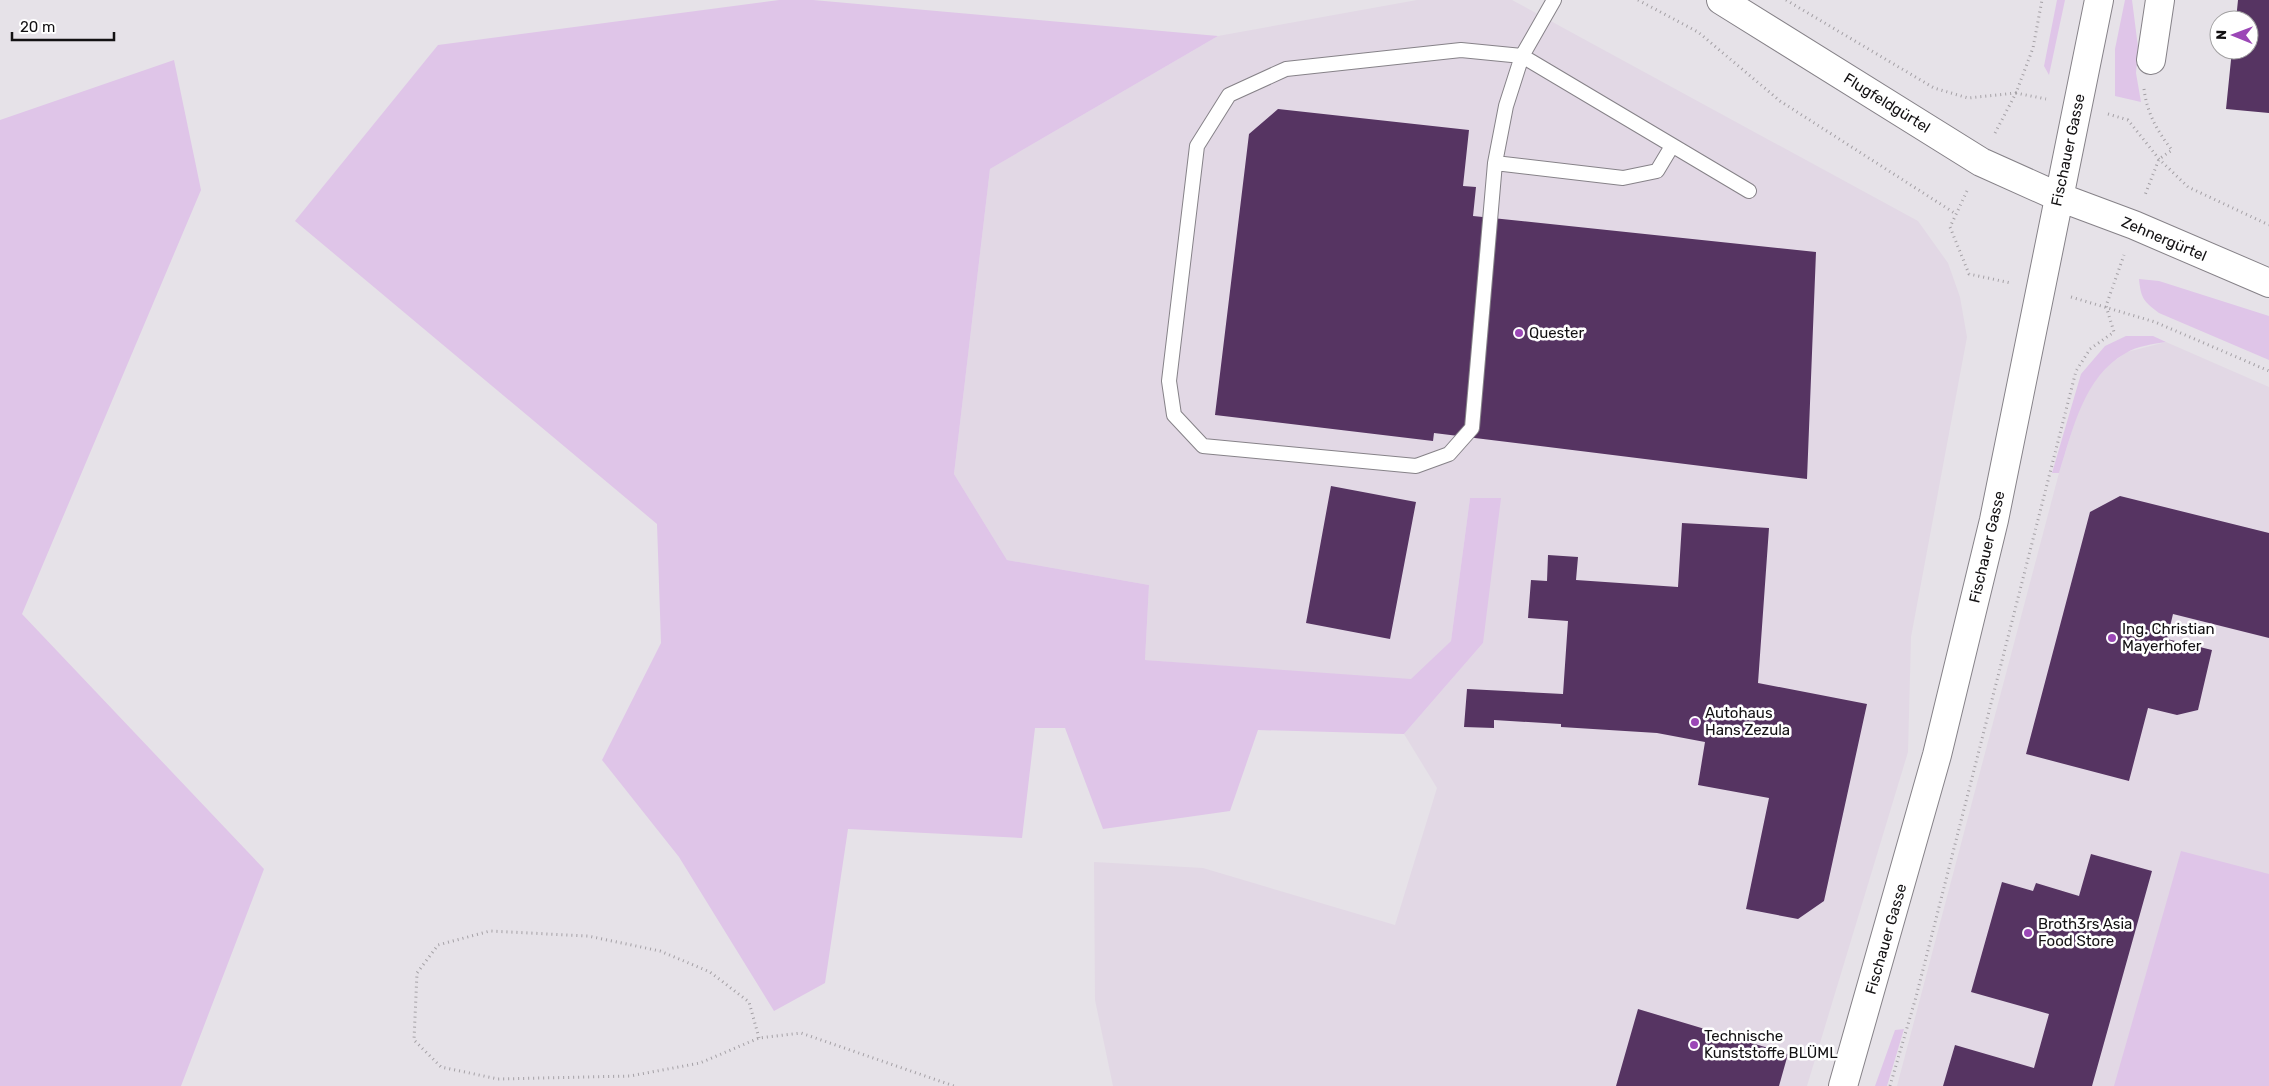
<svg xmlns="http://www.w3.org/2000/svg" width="2269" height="1086" font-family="Rubik,sans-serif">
<rect width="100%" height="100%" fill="#e6e2e8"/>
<path fill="#e2d8e5" d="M 1417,0 L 1512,0 L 1918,221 L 1948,263 L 1960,297 L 1967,337 L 1911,637 L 1908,752 L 1807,1086 L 1113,1086 L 1095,1000 L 1094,862 L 1203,868 L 1395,925 L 1437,788 L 1404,734 L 1483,643 L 1470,498 L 1451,641 L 1411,680 L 1145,660 L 1149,585 L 1007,560 L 954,474 L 990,169 L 1218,36 Z
M 2166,342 L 2269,387 L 2269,1086 L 1897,1086 L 2059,473 L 2079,408 L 2095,380 L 2110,364 L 2127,352 Z"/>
<path fill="#dfc5e8" d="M 779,0 L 813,0 L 1218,36 L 990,169 L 954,474 L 1007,560 L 1149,585 L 1145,660 L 1411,679 L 1451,641 L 1470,498 L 1501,498 L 1483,643 L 1404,734 L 1258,730 L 1230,811 L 1103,829 L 1065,728 L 1035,728 L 1022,838 L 848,829 L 825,983 L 774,1011 L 679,857 L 602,760 L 661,643 L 657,524 L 295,221 L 438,45 Z
M 2057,0 L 2065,0 L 2049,75 L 2044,66 Z
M 2125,0 L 2132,0 L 2138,47 L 2136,73 L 2141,102 L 2115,96 L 2115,49 Z
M 174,60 L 201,190 L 22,614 L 264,869 L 181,1086 L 0,1086 L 0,120 Z
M 2139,279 L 2159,281 L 2269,316 L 2269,360 L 2159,313 C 2143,301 2141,298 2139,279 Z
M 2126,336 L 2153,336 L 2166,342 C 2153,344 2137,346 2126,353 C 2083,377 2073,430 2059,473 L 2052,473 L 2081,374 L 2105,346 Z
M 2181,851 L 2269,874 L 2269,1086 L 2114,1086 Z
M 1904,1029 L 1887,1086 L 1875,1086 L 1895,1030 Z"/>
<path fill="#563462" d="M 2238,0 L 2269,0 L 2269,113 L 2226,109 L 2232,50 L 2249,50 L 2249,20 L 2236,20 Z
M 1278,109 L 1469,130 L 1463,186 L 1476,187 L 1473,216 L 1816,252 L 1807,479 L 1434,433 L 1433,441 L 1215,415 L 1249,134 Z
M 1331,486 L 1416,502 L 1390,639 L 1306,623 Z
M 2120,496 L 2269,533 L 2269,638 L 2173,614 L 2167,639 L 2212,650 L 2198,710 L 2177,715 L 2148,708 L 2129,781 L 2026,754 L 2090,512 Z
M 1682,523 L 1769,528 L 1758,683 L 1867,704 L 1824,901 L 1798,919 L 1746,909 L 1769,798 L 1698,785 L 1705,742 L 1657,733 L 1561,727 L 1561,724 L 1494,720 L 1494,728 L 1464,727 L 1467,689 L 1563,694 L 1568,621 L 1528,618 L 1531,580 L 1547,581 L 1548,555 L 1578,557 L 1576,580 L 1678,587 Z
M 2091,854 L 2152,871 L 2092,1086 L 1943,1086 L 1955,1045 L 2034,1068 L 2049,1014 L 1971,992 L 2002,882 L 2033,891 L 2036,883 L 2079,896 Z
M 1638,1009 L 1788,1054 L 1779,1086 L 1616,1086 Z"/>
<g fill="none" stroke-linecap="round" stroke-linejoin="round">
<g stroke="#868288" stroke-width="16">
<path id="service" d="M 1672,146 L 1657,171 L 1623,178 L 1495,163 L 1506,106 L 1522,56 L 1749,191
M 1495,163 L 1472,428 L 1449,454 L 1416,466 L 1203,446 L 1174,415 L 1169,381 L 1197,146 L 1229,95 L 1286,69 L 1461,50 L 1522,56 L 1554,0"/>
</g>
<g stroke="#868288" stroke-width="30">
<path id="minor" d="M 2151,60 L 2160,0"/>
</g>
<g stroke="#868288" stroke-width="30">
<path id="tertiary" d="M 1721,0 L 1981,162 L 2059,197"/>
</g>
<g stroke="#868288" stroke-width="30">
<path id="secondary" d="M 2059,197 L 2134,225 L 2269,283
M 1843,1086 L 1937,755 L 1994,520 L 2099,0"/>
</g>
<path stroke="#a4a0a5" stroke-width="3" stroke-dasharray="1 4" stroke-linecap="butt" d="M 1638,0 L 1698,32 L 1780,101 L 1956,214
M 1786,0 L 1934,88 L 1968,98 L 2016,93 L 2033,48 L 2042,0
M 2144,89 C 2147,113 2157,131 2172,150 L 2159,159 L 2145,195
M 2108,114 L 2128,120 L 2159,159 L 2188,187 L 2269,225
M 1995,133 L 2016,93 L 2046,99
M 1967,191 L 1950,227 L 1969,274 L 2011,283
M 2071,297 L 2155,322 L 2269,371
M 759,1038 L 749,1002 L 710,972 L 660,951 L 588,936 L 490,931 L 438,945 L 417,973 L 414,1040 L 441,1067 L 498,1079 L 630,1076 L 700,1063 L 759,1038 L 801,1033 L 954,1086
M 1890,1086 L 1916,997 L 2076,371 L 2090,349 L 2114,332 L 2106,306 L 2124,255"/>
<use href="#service" stroke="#fff" stroke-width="14"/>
<use href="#minor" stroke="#fff" stroke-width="28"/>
<use href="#tertiary" stroke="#fff" stroke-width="28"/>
<use href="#secondary" stroke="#fff" stroke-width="28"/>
</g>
<g fill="#9b47b6" stroke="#fff" stroke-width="2">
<circle cx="1519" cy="333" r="5"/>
<circle cx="2112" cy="638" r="5"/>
<circle cx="1695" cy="722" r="5"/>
<circle cx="2028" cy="933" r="5"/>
<circle cx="1694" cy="1045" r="5"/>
</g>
<g text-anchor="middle" stroke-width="5" stroke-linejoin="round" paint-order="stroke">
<g font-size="15" fill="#131113" stroke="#fff">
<text transform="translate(1887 103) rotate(32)" y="5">Flugfeldgürtel</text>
<text transform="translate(2068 150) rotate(-78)" y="5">Fischauer Gasse</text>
<text transform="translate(2164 239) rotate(23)" y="5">Zehnergürtel</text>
<text transform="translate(1987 547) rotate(-77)" y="5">Fischauer Gasse</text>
<text transform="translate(1886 939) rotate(-74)" y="5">Fischauer Gasse</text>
</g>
<g font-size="15" fill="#131113" stroke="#fff" text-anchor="start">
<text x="1529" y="338">Quester</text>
<text x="2122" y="634">Ing. Christian<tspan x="2122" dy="17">Mayerhofer</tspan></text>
<text x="1705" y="718">Autohaus<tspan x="1705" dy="17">Hans Zezula</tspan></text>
<text x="2038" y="929">Broth3rs Asia<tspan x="2038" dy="17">Food Store</tspan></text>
<text x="1704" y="1041">Technische<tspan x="1704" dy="17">Kunststoffe BLÜML</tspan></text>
</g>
</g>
<g transform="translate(2234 35) rotate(271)"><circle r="24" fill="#ffffff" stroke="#a1a0a1"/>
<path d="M0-4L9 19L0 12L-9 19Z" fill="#9b47b6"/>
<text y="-8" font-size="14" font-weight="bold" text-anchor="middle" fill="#131113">N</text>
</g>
<path d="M12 32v8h102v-8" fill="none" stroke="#131113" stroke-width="2.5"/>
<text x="20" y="32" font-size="15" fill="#131113" stroke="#ffffff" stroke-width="4" paint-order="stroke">20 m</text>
</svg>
